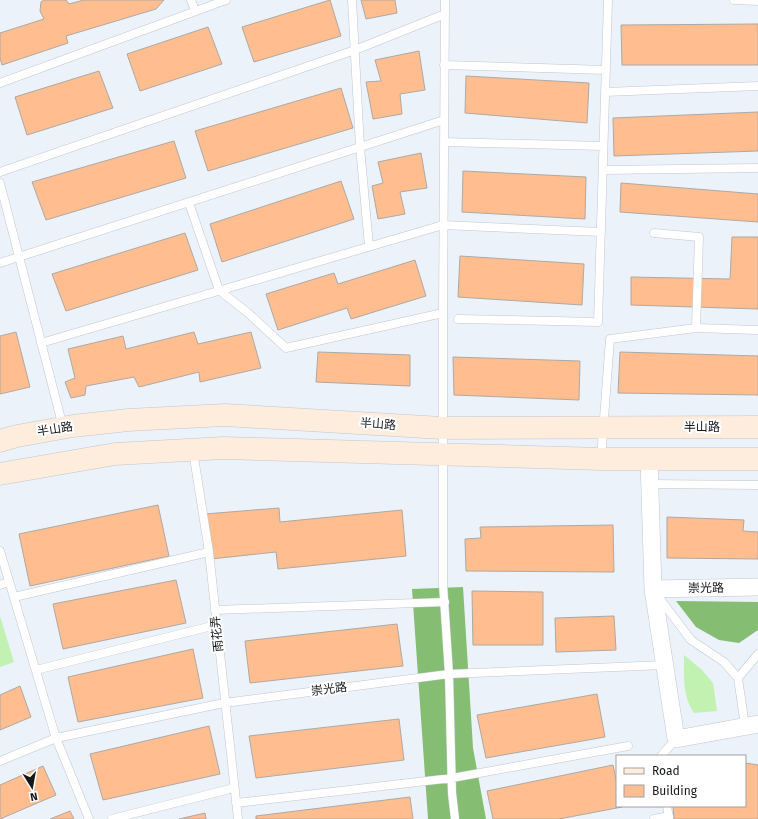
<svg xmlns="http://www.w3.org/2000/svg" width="758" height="819" font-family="'Fira Sans','Noto Sans SC',sans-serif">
<rect width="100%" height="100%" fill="#ebf2f9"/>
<path fill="#c1f2b1" d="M 0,616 L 14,662 L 0,667 Z
M 684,655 L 702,670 L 713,683 L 717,711 L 694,713 C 682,696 684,675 684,655 Z"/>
<path fill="#85be72" d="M 463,587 L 473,748 L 486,819 L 428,819 L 412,589 Z
M 676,601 L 758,602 L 758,630 L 739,643 L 719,640 L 696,627 Z"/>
<path fill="#ffbd90" stroke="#b0a8a2" d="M 44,0 L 66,0 L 69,4 L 84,0 L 164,0 L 156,9 L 66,36 L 68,43 L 2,65 L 0,58 L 0,33 L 44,19 L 40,11 L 41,2 Z
M 330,0 L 341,36 L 254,62 L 242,27 Z
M 361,0 L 395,0 L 397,13 L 366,19 Z
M 758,24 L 758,65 L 622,65 L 621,25 Z
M 208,27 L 222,64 L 140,91 L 127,54 Z
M 419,51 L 425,90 L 400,94 L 402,114 L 373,119 L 366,82 L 381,81 L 375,60 Z
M 99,71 L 113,108 L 27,135 L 15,97 Z
M 466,76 L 589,83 L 587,123 L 465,113 Z
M 341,88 L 353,128 L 208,171 L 195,131 Z
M 758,112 L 758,151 L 614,156 L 613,118 Z
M 174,141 L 186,178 L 46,220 L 32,182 Z
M 421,153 L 427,188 L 400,192 L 405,214 L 378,219 L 372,186 L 383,183 L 378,162 Z
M 463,171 L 586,177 L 585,219 L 462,212 Z
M 341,181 L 354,219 L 222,262 L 210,224 Z
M 621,183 L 758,194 L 758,222 L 620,212 Z
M 185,233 L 198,270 L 66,311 L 52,274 Z
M 732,237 L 758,237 L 758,309 L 631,305 L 631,277 L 730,279 Z
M 460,256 L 584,264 L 582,305 L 458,297 Z
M 415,260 L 426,296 L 351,319 L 347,308 L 278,330 L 266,294 L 334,273 L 338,284 Z
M 16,332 L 30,387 L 0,394 L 0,336 Z
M 194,332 L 198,344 L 251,332 L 261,368 L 200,382 L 199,372 L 139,387 L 134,377 L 86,386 L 85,395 L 71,398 L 65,382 L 75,378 L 68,349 L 123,336 L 126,349 Z
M 318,352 L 410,355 L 410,386 L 316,382 Z
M 620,352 L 758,356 L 758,395 L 618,393 Z
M 453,357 L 580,361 L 579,400 L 454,395 Z
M 158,505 L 169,556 L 30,586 L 19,534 Z
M 279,508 L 280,522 L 402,510 L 406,556 L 278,569 L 276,552 L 211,559 L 205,514 Z
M 667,517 L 744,520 L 743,531 L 758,532 L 758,559 L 667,558 Z
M 613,525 L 614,572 L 466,571 L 465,539 L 481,538 L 480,527 Z
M 176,580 L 186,623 L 63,649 L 53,604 Z
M 472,591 L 543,592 L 543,645 L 473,645 Z
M 614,616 L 616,650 L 556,652 L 555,618 Z
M 397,624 L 403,666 L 250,683 L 245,641 Z
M 193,649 L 203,698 L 78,722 L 68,677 Z
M 20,686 L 31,717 L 0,730 L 0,695 Z
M 597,694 L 605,737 L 486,758 L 477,715 Z
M 399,719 L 404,760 L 256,778 L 249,736 Z
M 209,726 L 220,774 L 103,800 L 90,754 Z
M 745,763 L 758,765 L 758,819 L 674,819 L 673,806 L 745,806 Z
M 613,765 L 617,784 L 617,806 L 622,807 L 559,819 L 493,819 L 487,791 Z
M 43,766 L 56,795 L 0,819 L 0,785 Z
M 410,797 L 413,819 L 256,819 L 256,816 Z
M 70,811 L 74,819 L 50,819 Z
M 205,813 L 206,819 L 179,819 Z"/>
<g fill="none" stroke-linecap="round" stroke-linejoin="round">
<g stroke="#c0c7cd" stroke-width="9">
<path id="lane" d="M 191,0 L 195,11
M 352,0 L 360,147 L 369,246
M 445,0 L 443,313 L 443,584 L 449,674 L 452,793 L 455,819
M 734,0 L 758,1
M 444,65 L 606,70
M 0,83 L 226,0
M 605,92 L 758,86
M 444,142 L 603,146
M 603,170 L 758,168
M 0,172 L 355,50 L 445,14
M 0,183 L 63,427
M 189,203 L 219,290 L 248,313 L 286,348 L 443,313
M 654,233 L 699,237 L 696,328
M 0,263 L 444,120
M 458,319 L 598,322 L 608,0
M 41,343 L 443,225 L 601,232
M 193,451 L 209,552 L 238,819
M 601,458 L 610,339 L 696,328 L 757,330
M 651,484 L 758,485
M 0,551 L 56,738 L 89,819
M 0,585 L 9,582
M 657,595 L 691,640 L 724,662 L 738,678 L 745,726
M 14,597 L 209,552
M 215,610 L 445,602
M 36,670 L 216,625
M 738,678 L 758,654
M 661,756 L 676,739
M 0,761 L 56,738 L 224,703 L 449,674 L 665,665
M 236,803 L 452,778 L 628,746
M 667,806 L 669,819
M 112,819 L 234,788
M 654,819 L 669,816"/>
</g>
<g stroke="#c0c7cd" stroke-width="18">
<path id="street" d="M 649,459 L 653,589 L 676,739 L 758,724
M 653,589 L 758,587"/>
</g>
<g stroke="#c0c7cd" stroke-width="23">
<path id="secondary" d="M 0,441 L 17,436 L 73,426 L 128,420 L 225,415 L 442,428 L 758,427
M 0,474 L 115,454 L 224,448 L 601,459 L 758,459"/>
</g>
<use href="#lane" stroke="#fff" stroke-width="8"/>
<use href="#street" stroke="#fff" stroke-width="17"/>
<use href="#secondary" stroke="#feecdc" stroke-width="22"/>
</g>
<g text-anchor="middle" stroke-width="4" stroke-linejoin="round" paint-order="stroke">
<g font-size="12" fill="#15171a" stroke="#fff">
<text transform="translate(378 424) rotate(4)" y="4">半山路</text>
<text x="702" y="431">半山路</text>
<text transform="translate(55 429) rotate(-9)" y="4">半山路</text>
<text transform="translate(706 588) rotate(-1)" y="4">崇光路</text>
<text transform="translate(217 634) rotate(-96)" y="4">雨花弄</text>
<text transform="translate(329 689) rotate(-7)" y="4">崇光路</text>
</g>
</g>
<rect x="616" y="755" width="130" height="52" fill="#ffffff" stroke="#a1a2a3"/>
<rect x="624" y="768" width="20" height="6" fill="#feecdc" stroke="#a1a2a3"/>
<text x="652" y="775" font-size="12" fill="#15171a">Road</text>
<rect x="624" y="785" width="20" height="12" fill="#ffbd90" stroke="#a1a2a3"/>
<text x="652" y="795" font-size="12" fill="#15171a">Building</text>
<g transform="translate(32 787) rotate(169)" stroke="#ffffff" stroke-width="3" paint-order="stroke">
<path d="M0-3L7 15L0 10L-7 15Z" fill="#15171a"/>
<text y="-6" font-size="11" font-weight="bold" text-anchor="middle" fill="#15171a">N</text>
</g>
</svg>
